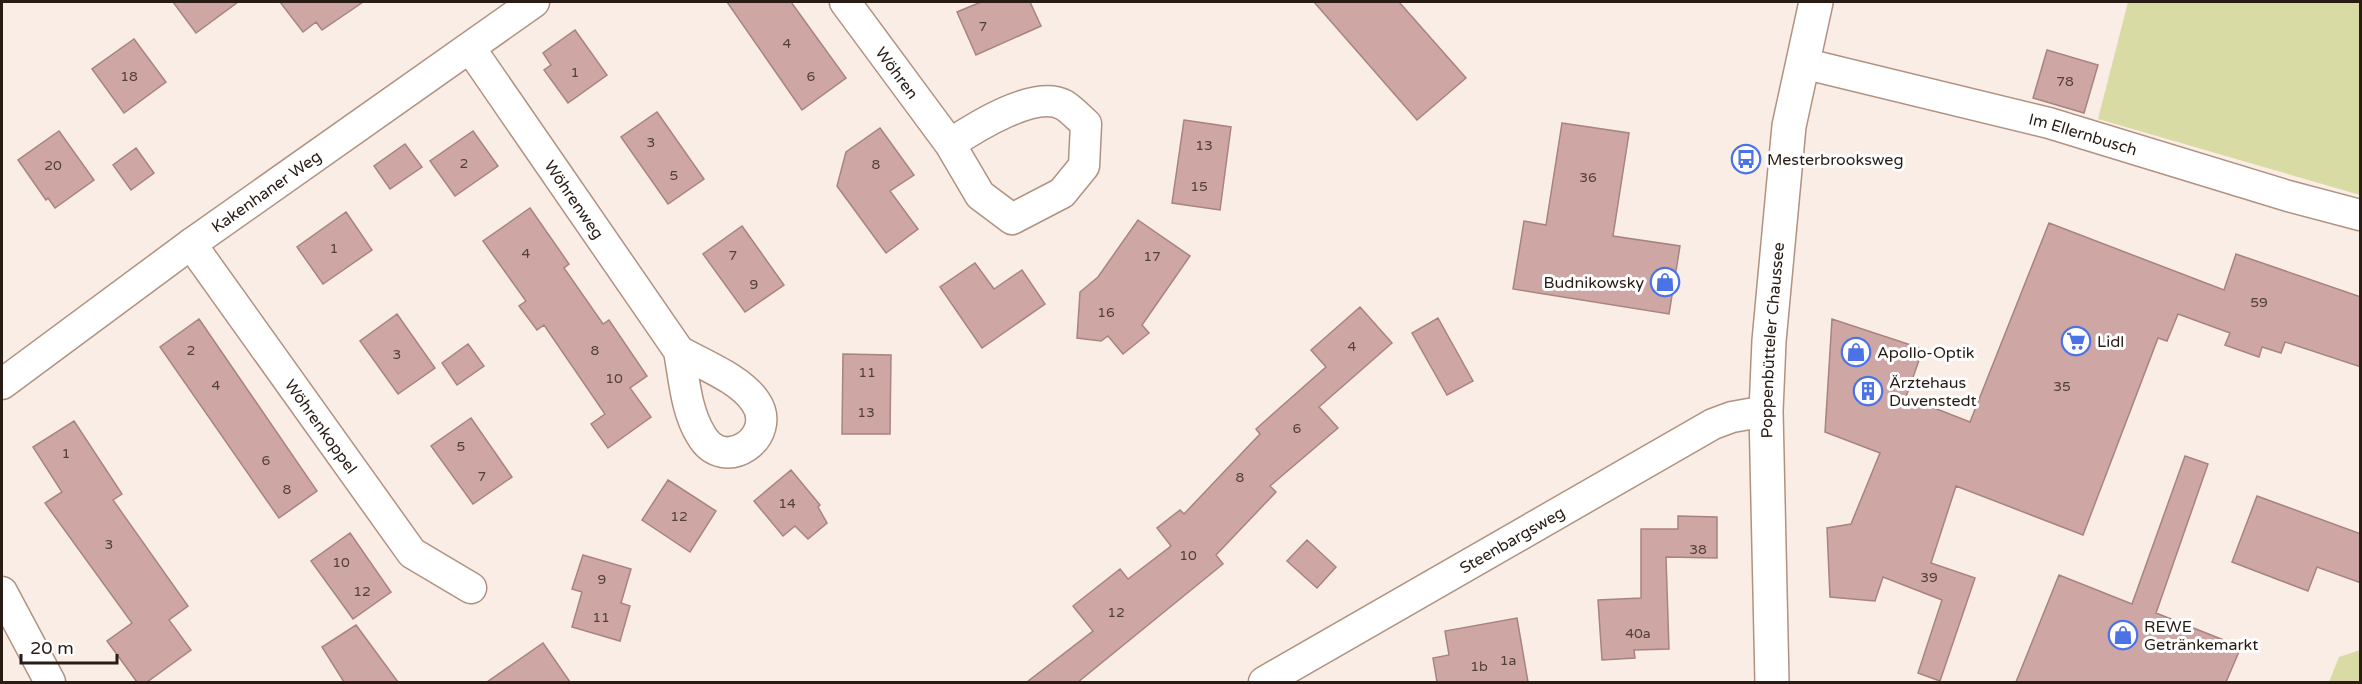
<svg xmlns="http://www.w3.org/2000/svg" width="2362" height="684" font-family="'Varela Round',sans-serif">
<rect width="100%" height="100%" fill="#faede5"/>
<path fill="#d8dba3" d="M 2128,2 L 2360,2 L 2360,195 L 2098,119 Z
M 2360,650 L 2360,682 L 2329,682 L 2339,657 Z"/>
<path fill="#cea7a4" stroke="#a88380" stroke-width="1.5" d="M 173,2 L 238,2 L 196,33 Z
M 280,2 L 363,2 L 322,30 L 316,22 L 303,32 Z
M 727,2 L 791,2 L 846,78 L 802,110 Z
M 981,2 L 1030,2 L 1041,26 L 976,55 L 957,12 Z
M 1314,2 L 1399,2 L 1466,78 L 1417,120 Z
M 575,30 L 607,75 L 568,103 L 544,70 L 551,65 L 543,53 Z
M 134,39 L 166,82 L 124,113 L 92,69 Z
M 2047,50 L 2098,65 L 2084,113 L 2033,98 Z
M 657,112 L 704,179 L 668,204 L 621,137 Z
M 1184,120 L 1231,127 L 1220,210 L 1172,203 Z
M 1562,123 L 1629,133 L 1613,236 L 1680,246 L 1669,314 L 1513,289 L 1524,221 L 1546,225 Z
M 880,128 L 914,175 L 890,191 L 918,229 L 886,253 L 837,186 L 846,152 Z
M 59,131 L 94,180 L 55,208 L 48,198 L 46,200 L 18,160 Z
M 473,131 L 498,166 L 455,196 L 430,161 Z
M 405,144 L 422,167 L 390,189 L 374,166 Z
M 136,148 L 154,173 L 131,190 L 113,165 Z
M 530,208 L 569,264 L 564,268 L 603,324 L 609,320 L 647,376 L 630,388 L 651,417 L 608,448 L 591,424 L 605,414 L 544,325 L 537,330 L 519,306 L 526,301 L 483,241 Z
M 346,212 L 372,250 L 323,284 L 297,247 Z
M 1138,220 L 1190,256 L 1142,325 L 1149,333 L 1123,354 L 1108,336 L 1101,341 L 1077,338 L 1080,292 L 1098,277 Z
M 2049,223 L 2224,290 L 2236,254 L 2361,297 L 2361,367 L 2285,342 L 2281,353 L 2262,347 L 2259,357 L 2225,345 L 2230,333 L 2178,314 L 2167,341 L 2158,338 L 2083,535 L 1956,486 L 1931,563 L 1975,578 L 1940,681 L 1918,673 L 1942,600 L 1883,577 L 1875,601 L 1830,597 L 1827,528 L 1851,524 L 1880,453 L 1825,432 L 1832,319 L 1923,349 L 1906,397 L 1970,422 Z
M 742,226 L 784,285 L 745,312 L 703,254 Z
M 975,263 L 994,289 L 1022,270 L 1045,304 L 982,348 L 940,287 Z
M 1360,307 L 1392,343 L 1319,407 L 1338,428 L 1270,486 L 1276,492 L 1216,555 L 1223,564 L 1078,682 L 1027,682 L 1093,631 L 1073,606 L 1120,569 L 1128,579 L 1171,546 L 1157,528 L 1180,510 L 1184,514 L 1260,434 L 1256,429 L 1326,367 L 1311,350 Z
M 397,314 L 435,368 L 398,394 L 360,341 Z
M 1438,318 L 1473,381 L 1447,395 L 1412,333 Z
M 199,319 L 317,491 L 279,518 L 160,347 Z
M 468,344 L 484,366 L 457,385 L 442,363 Z
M 843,354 L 891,355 L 890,434 L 842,434 Z
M 471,418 L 512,477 L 473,504 L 431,446 Z
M 74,421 L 122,494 L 113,500 L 188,606 L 169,620 L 191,650 L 147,682 L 137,682 L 107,641 L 132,623 L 45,503 L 62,492 L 33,447 Z
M 2185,456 L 2208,464 L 2156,613 L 2241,647 L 2226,682 L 2016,682 L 2059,575 L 2132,604 Z
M 791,470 L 820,505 L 818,507 L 827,523 L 808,539 L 795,526 L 783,536 L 754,501 Z
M 668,480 L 716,511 L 690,552 L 642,520 Z
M 2257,496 L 2361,534 L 2361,583 L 2317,567 L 2308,591 L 2232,562 Z
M 1678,516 L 1717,517 L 1717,558 L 1666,557 L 1669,649 L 1634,650 L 1635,658 L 1602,660 L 1598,600 L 1641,598 L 1641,529 L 1678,529 Z
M 350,533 L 391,592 L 353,619 L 311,561 Z
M 1307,540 L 1336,567 L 1317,588 L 1287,561 Z
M 583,555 L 631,569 L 621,603 L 630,606 L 620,641 L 572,627 L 582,592 L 572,589 Z
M 1517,618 L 1528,682 L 1437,682 L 1433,658 L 1449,655 L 1445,631 Z
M 356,625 L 398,682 L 344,682 L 322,647 Z
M 543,643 L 570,682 L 487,682 Z"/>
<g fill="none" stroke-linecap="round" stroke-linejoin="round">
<g stroke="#b19280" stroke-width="33">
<g id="street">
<path id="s1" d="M 845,2 L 950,144 L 980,195 L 1012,219 L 1062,193 L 1084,166 L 1086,124 C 1079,118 1072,110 1064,105 C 1035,89 974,128 950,144"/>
<path id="s2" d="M 470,48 L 679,351 C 684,378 686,411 701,435 C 724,476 780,436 755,401 C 739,378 703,365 679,351"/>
<path id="s3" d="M 1802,63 L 2049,123 L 2288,196 L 2360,215"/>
<path id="s4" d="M 191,244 L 412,553 L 471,588"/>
<path id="s5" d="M 2,384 L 191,244 L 534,2"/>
<path d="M 2,592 L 50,682"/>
<path id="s6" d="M 1264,682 L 1713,424 L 1732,417 L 1766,411"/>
</g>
</g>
<g stroke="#b19280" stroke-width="36">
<g id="secondary">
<path id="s7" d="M 1772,682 L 1766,411 L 1769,341 L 1789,126 L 1816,2"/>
</g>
</g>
<use href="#street" stroke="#fff" stroke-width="30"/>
<use href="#secondary" stroke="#fff" stroke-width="33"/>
</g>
<defs>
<g id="bus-ring" transform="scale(1.5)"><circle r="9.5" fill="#fff" stroke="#4c73e6" stroke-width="1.5"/><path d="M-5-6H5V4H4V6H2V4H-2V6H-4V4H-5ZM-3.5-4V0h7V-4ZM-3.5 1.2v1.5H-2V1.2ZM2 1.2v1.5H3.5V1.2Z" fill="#4c73e6"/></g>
<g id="shop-ring" transform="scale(1.5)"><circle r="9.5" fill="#fff" stroke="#4c73e6" stroke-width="1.5"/><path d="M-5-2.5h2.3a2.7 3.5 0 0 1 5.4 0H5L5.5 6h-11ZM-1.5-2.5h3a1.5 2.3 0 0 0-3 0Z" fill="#4c73e6"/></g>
<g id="supermarket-ring" transform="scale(1.5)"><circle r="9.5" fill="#fff" stroke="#4c73e6" stroke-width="1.5"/><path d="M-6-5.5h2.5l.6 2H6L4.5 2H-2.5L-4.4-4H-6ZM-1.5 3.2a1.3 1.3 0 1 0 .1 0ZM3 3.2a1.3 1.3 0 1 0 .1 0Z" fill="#4c73e6"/></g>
<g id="building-ring" transform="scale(1.5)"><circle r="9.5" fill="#fff" stroke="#4c73e6" stroke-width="1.5"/><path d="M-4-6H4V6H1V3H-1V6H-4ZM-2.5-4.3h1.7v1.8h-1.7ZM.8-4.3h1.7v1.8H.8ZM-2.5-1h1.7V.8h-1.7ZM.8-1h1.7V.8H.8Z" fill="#4c73e6"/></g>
</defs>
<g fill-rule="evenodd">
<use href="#bus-ring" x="1746" y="159"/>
<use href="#shop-ring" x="1665" y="282"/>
<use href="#supermarket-ring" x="2076" y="341"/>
<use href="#shop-ring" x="1856" y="352"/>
<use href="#building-ring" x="1868" y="391"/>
<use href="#shop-ring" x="2123" y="635"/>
</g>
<g text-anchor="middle" stroke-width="6" stroke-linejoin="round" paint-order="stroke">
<g font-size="14" fill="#523f39">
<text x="983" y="31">7</text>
<text x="787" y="48">4</text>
<text x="575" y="77">1</text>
<text x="129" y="81">18</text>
<text x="811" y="81">6</text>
<text x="2065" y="86">78</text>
<text x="651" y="147">3</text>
<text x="1204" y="150">13</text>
<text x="464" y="168">2</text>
<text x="876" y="169">8</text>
<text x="53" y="170">20</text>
<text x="674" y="180">5</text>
<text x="1588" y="182">36</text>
<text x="1199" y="191">15</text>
<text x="334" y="253">1</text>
<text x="526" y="258">4</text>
<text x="733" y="260">7</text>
<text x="1152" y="261">17</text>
<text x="754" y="289">9</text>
<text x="2259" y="307">59</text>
<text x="1106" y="317">16</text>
<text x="1352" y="351">4</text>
<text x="191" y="355">2</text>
<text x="595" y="355">8</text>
<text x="397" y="359">3</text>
<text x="867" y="377">11</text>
<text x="614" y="383">10</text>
<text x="216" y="390">4</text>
<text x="2062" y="391">35</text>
<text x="866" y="417">13</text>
<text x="1297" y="433">6</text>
<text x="461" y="451">5</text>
<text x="66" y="458">1</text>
<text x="266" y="465">6</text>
<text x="482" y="481">7</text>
<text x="1240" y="482">8</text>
<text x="287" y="494">8</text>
<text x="787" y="508">14</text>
<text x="679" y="521">12</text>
<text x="109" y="549">3</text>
<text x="1698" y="554">38</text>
<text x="1188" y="560">10</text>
<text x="341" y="567">10</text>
<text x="1929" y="582">39</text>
<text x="602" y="584">9</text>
<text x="362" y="596">12</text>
<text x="1116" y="617">12</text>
<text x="601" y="622">11</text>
<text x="1638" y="638">40a</text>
<text x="1508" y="665">1a</text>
<text x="1479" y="671">1b</text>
</g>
<g font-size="16" fill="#281c15" stroke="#fff">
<text dy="6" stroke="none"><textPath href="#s1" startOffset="88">Wöhren</textPath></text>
<text dy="6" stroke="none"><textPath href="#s3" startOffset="290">Im Ellernbusch</textPath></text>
<text dy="6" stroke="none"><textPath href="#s5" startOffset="327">Kakenhaner Weg</textPath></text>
<text dy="6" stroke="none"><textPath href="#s2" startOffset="184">Wöhrenweg</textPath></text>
<text dy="6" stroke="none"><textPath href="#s7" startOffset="342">Poppenbütteler Chaussee</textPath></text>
<text dy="6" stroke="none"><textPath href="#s4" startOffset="224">Wöhrenkoppel</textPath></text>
<text dy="6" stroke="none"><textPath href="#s6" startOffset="286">Steenbargsweg</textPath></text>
</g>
<g font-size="16" fill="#281c15" stroke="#fff" text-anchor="start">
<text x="1767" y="165">Mesterbrooksweg</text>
<text x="1644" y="288" text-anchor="end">Budnikowsky</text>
<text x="2097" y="347">Lidl</text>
<text x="1877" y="358">Apollo-Optik</text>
<text x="1889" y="388">Ärztehaus<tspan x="1889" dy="18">Duvenstedt</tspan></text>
<text x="2144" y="632">REWE<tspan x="2144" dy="18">Getränkemarkt</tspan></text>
</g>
</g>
<rect width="2362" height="684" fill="none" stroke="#281c15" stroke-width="6"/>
<path d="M21 654v9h96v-9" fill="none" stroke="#281c15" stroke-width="3"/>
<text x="30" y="654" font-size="18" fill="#281c15" stroke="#ffffff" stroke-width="4.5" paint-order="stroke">20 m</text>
</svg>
